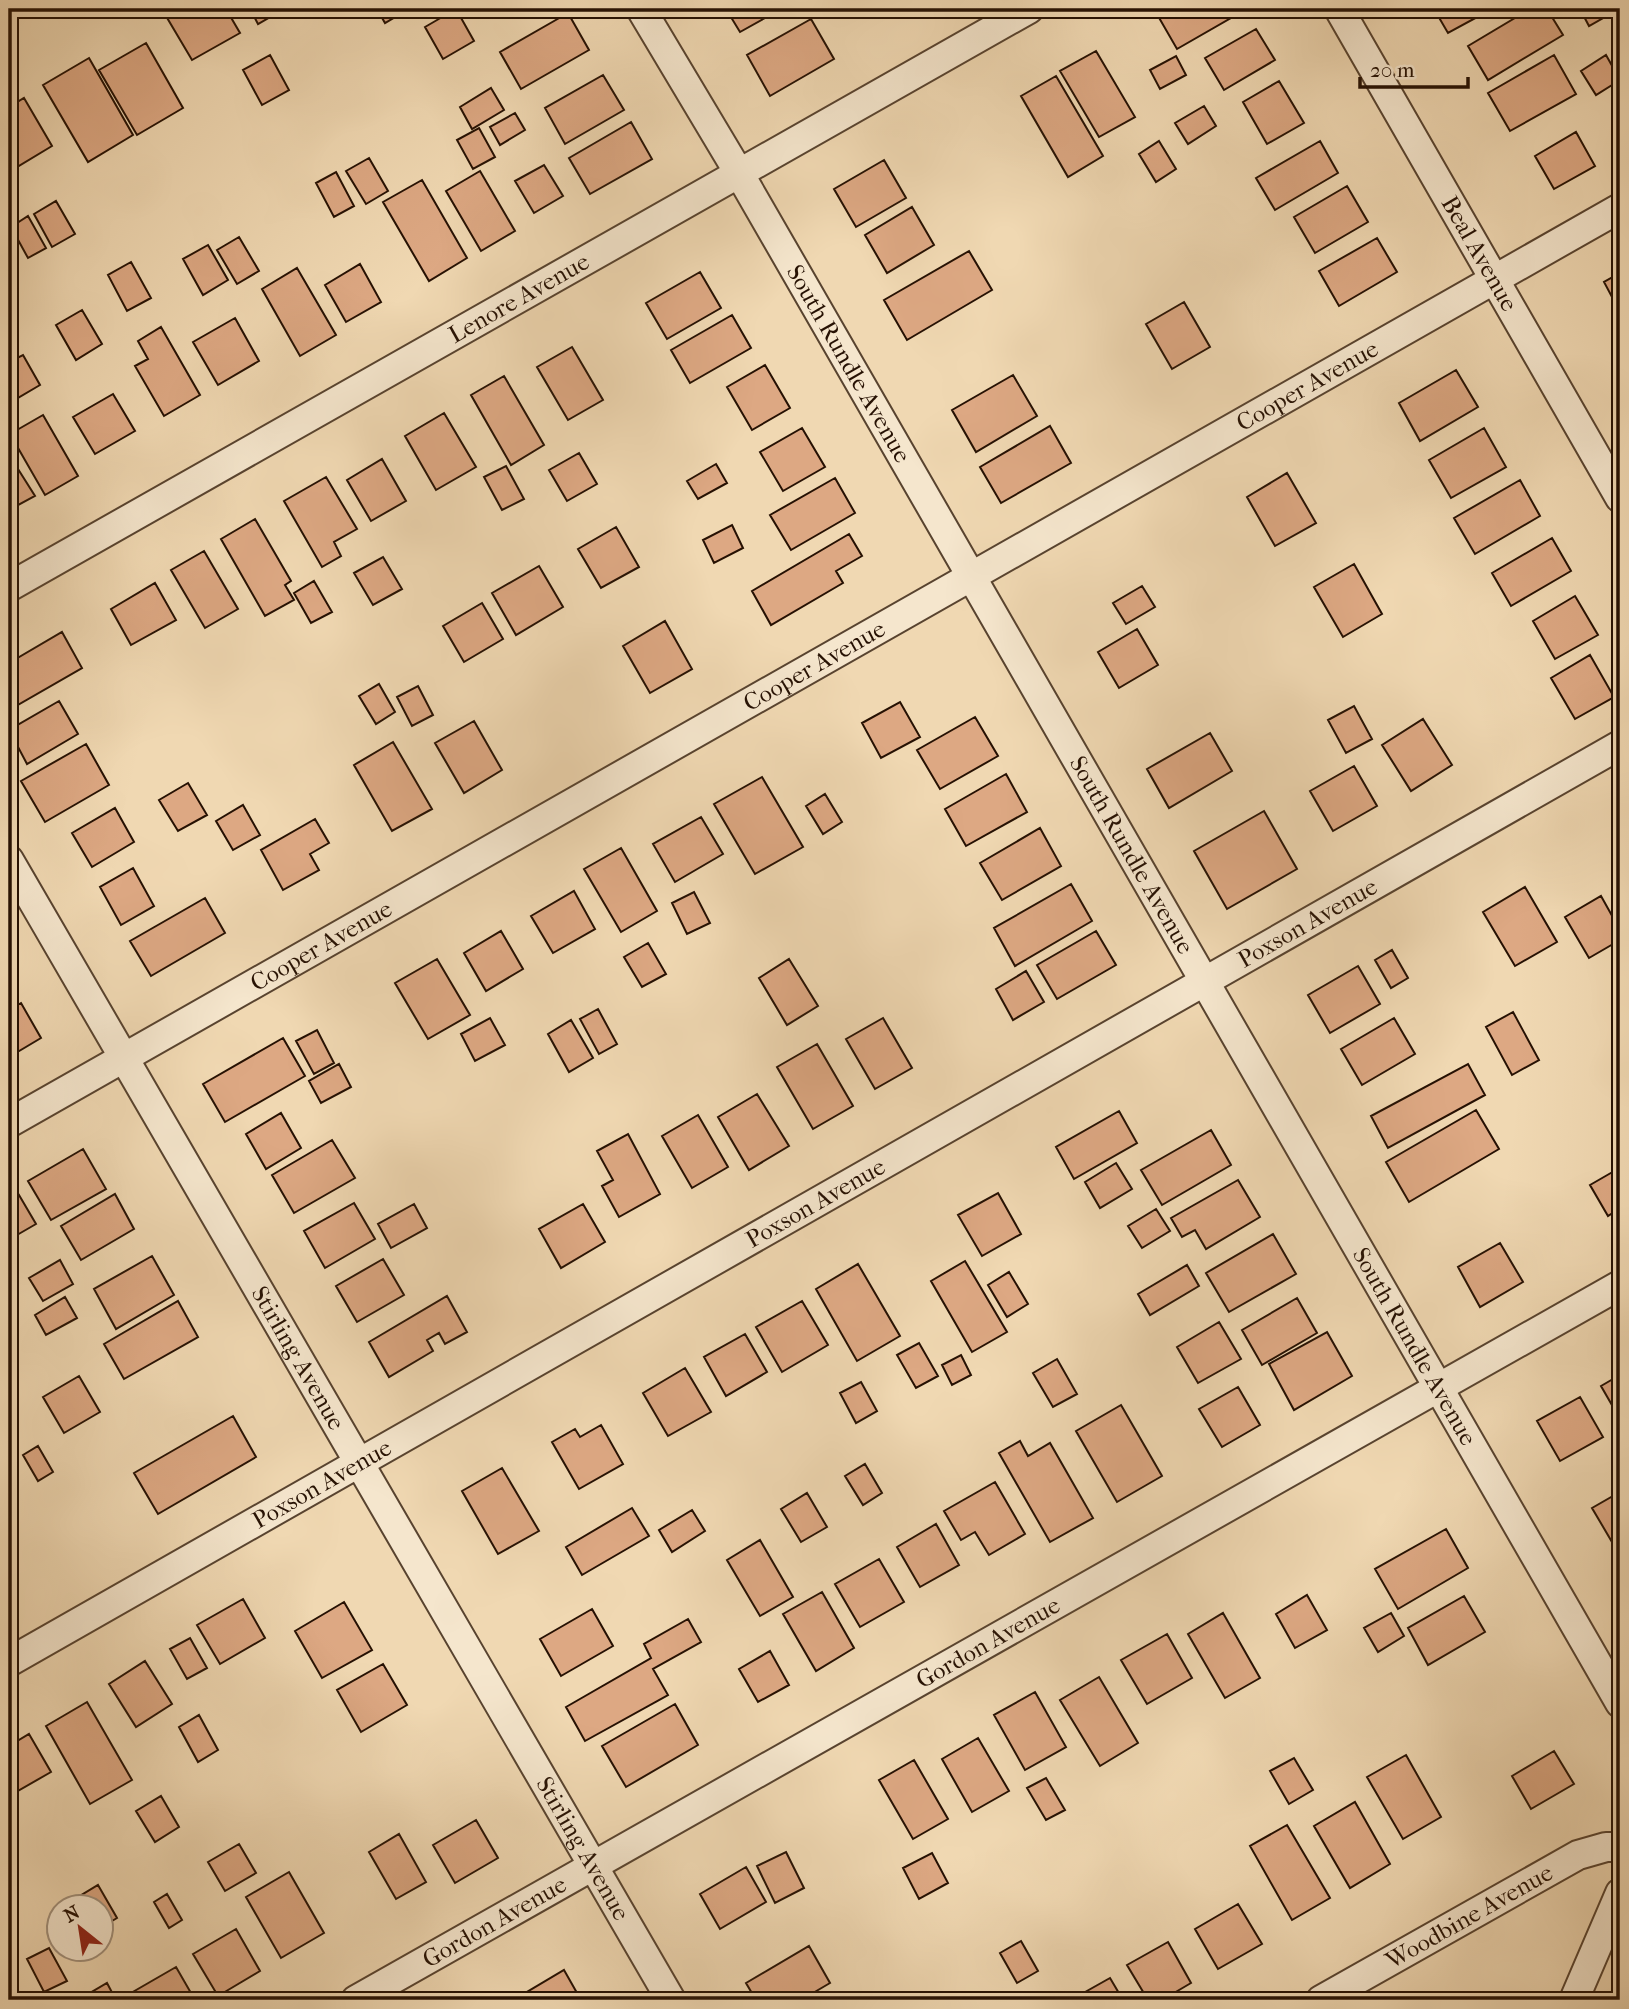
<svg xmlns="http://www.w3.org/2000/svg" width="1629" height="2009" font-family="'IM FELL French Canon',serif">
<rect width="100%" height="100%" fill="#f0d8b2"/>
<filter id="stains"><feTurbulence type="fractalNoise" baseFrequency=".00286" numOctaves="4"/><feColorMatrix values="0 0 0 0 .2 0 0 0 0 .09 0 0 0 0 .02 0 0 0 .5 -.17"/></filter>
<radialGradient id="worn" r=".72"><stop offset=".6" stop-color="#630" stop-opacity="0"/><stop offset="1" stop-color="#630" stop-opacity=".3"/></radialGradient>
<path fill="#dda883" stroke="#261103" stroke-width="2" d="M 178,9 L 226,9 L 240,33 L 192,60 L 166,16 Z
M 250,9 L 284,9 L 258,24 Z
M 377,9 L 406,9 L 407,10 L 385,23 Z
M 456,9 L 474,41 L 443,59 L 425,27 Z
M 726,9 L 781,9 L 740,32 Z
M 878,9 L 892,9 L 881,15 Z
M 1154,9 L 1242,9 L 1243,11 L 1177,49 Z
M 1434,9 L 1492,9 L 1448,33 Z
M 1530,9 L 1547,9 L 1563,35 L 1488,80 L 1468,46 Z
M 1580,9 L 1619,9 L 1589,26 Z
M 568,13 L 589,50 L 521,89 L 500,52 Z
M 811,19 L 834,59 L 770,96 L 747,55 Z
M 1256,29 L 1275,60 L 1224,90 L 1205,58 Z
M 146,43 L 183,108 L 137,135 L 99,70 Z
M 1096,51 L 1135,117 L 1099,137 L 1060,71 Z
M 270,55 L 289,90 L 262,105 L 243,70 Z
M 1554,55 L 1576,94 L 1510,131 L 1488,93 Z
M 1606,55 L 1620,80 L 1596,95 L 1581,71 Z
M 1176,56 L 1186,75 L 1160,89 L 1150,70 Z
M 89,58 L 133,135 L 88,162 L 43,85 Z
M 603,75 L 624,110 L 565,144 L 545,108 Z
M 1056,76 L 1103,156 L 1068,177 L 1021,96 Z
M 1279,81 L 1304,123 L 1267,144 L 1243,102 Z
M 491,88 L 504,110 L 472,129 L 460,107 Z
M 24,98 L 52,146 L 17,167 L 9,153 L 9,107 Z
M 1204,106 L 1216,126 L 1188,144 L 1175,123 Z
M 515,113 L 525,130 L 500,145 L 490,127 Z
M 631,122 L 652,159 L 590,194 L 569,158 Z
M 479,128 L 495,157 L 473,169 L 457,140 Z
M 1576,132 L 1595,166 L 1554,189 L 1535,156 Z
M 1159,141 L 1176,169 L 1156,182 L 1139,154 Z
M 1320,141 L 1338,173 L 1275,210 L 1256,178 Z
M 369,158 L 388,191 L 366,204 L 346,171 Z
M 884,160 L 906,198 L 856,227 L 834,189 Z
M 544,165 L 563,196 L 534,213 L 515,181 Z
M 480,171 L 515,231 L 481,251 L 446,191 Z
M 336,172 L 354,206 L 334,217 L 316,183 Z
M 422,180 L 467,258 L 429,281 L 383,202 Z
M 1347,186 L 1368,222 L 1315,253 L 1294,217 Z
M 56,201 L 75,234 L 52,247 L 34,214 Z
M 912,207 L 934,245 L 887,273 L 865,235 Z
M 28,216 L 46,248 L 28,258 L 11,227 Z
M 239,237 L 259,271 L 237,284 L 217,250 Z
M 1377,238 L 1397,272 L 1339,306 L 1319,271 Z
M 208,245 L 228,280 L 203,295 L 183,259 Z
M 969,251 L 992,290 L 907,340 L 884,300 Z
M 131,262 L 151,298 L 127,311 L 108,275 Z
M 360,264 L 381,302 L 346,322 L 325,285 Z
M 297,268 L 336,335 L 300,356 L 262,289 Z
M 700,272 L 721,308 L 667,339 L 646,303 Z
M 1620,273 L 1620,312 L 1604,282 Z
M 1184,302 L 1210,347 L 1172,369 L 1146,324 Z
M 82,310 L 102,344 L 76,360 L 56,325 Z
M 732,315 L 751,348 L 690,383 L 671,350 Z
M 235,318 L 259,361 L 218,385 L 193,342 Z
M 161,327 L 200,395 L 164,416 L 135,366 L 148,359 L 138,341 Z
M 572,347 L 603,400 L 568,420 L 537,367 Z
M 23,355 L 40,385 L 16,399 L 9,386 L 9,362 Z
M 765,365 L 790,408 L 752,430 L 727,387 Z
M 1456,370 L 1478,407 L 1420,441 L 1399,403 Z
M 1013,375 L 1037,416 L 976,452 L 952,410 Z
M 504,376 L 544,445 L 511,465 L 471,395 Z
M 113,394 L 135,431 L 95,454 L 73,417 Z
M 444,413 L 476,467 L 436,490 L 405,436 Z
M 43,415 L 78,476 L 45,495 L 10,434 Z
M 1050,426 L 1071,463 L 1001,503 L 980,467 Z
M 802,428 L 825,467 L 783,491 L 760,452 Z
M 1484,428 L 1506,467 L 1451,498 L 1429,460 Z
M 579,453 L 597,484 L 567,501 L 549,470 Z
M 382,459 L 406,501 L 371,521 L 347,480 Z
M 716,464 L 727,483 L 698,499 L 687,481 Z
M 506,466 L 524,499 L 502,510 L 484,477 Z
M 18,469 L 35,496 L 9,510 L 9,474 Z
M 1287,473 L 1316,523 L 1275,546 L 1247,497 Z
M 326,477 L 357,529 L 334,542 L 341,556 L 322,567 L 284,501 Z
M 835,478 L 855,513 L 791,550 L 770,515 Z
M 1520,480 L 1540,516 L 1475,554 L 1454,518 Z
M 255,519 L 291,581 L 285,585 L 294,600 L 265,616 L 221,539 Z
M 732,525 L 743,548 L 714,563 L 703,540 Z
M 616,527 L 639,567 L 601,588 L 578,549 Z
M 849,534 L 862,556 L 836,571 L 843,583 L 771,625 L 752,591 Z
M 1552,538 L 1571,571 L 1511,606 L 1492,573 Z
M 204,551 L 238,609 L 205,628 L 171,570 Z
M 383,557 L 402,589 L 373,605 L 354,573 Z
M 1354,564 L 1382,614 L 1343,637 L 1314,587 Z
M 539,566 L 563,607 L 516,635 L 492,593 Z
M 314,581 L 332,612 L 311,623 L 294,593 Z
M 155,583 L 176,620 L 131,645 L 111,609 Z
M 1142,586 L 1155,607 L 1126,624 L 1113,603 Z
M 1575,596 L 1598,635 L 1555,659 L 1533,621 Z
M 482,603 L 503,639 L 464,662 L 443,626 Z
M 665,621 L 692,669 L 650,693 L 623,646 Z
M 1137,629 L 1158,665 L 1119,688 L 1098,652 Z
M 62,632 L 82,668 L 9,710 L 9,663 Z
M 1590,655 L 1614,697 L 1575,719 L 1551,678 Z
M 379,684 L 395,712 L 376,724 L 359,696 Z
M 418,686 L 433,715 L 412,726 L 397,697 Z
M 59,701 L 78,734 L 27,764 L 9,730 Z
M 900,702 L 920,737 L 881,758 L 862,723 Z
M 1354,706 L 1372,739 L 1346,753 L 1328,720 Z
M 975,717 L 998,756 L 940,789 L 917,750 Z
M 1423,719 L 1452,765 L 1411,791 L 1382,745 Z
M 474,721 L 502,770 L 464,793 L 435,743 Z
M 1210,733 L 1232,771 L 1169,808 L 1147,769 Z
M 393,742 L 432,809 L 392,831 L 354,765 Z
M 86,744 L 109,785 L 45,822 L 21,781 Z
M 1354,766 L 1377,806 L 1333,831 L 1310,791 Z
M 1006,774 L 1027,812 L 966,846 L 945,809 Z
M 762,777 L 803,847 L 755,874 L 714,804 Z
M 188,783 L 207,815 L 178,831 L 159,800 Z
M 825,794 L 842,822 L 823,834 L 806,806 Z
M 243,805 L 260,835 L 233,850 L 216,821 Z
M 115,808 L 134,842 L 92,867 L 72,833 Z
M 1264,811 L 1297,869 L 1227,909 L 1194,851 Z
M 701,817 L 723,854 L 675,882 L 653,844 Z
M 315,819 L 329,843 L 310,854 L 319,870 L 283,890 L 261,850 Z
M 1040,828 L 1061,866 L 1002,900 L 980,863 Z
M 621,848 L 657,911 L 621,932 L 584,869 Z
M 133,868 L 154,906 L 121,925 L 100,887 Z
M 1071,884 L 1092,921 L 1015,966 L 994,928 Z
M 1525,887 L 1557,942 L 1515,966 L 1483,912 Z
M 574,891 L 595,929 L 553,953 L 531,916 Z
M 694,892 L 710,923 L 687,934 L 672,903 Z
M 1601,896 L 1620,930 L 1620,940 L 1589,958 L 1565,917 Z
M 205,898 L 225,933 L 151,976 L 130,941 Z
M 501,931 L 523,969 L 486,991 L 464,953 Z
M 1096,931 L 1116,965 L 1057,999 L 1037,965 Z
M 648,943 L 666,974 L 642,987 L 624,957 Z
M 1392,950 L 1408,978 L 1391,988 L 1375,960 Z
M 437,959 L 470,1015 L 428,1039 L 395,983 Z
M 789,959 L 818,1006 L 787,1025 L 759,978 Z
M 1358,966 L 1380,1004 L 1330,1033 L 1308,995 Z
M 1026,971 L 1044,1002 L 1013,1020 L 996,989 Z
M 21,1003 L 41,1038 L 9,1057 L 9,1010 Z
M 598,1009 L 617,1044 L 599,1054 L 580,1019 Z
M 1513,1012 L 1539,1060 L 1512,1075 L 1486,1027 Z
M 490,1018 L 505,1045 L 475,1061 L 461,1034 Z
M 883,1018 L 912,1068 L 875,1089 L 846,1039 Z
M 1394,1018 L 1415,1054 L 1362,1085 L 1341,1049 Z
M 571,1020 L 593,1058 L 569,1072 L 548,1034 Z
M 317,1030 L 334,1063 L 314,1074 L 296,1041 Z
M 283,1038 L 305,1076 L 225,1122 L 203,1084 Z
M 817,1044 L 853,1106 L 813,1129 L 777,1067 Z
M 339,1064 L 351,1087 L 321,1103 L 309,1081 Z
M 1468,1064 L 1485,1095 L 1388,1148 L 1371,1116 Z
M 757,1094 L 789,1146 L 749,1170 L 718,1117 Z
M 1476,1110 L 1499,1149 L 1409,1202 L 1386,1162 Z
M 1119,1111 L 1137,1143 L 1074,1179 L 1056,1147 Z
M 281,1113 L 301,1148 L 266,1169 L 246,1134 Z
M 698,1115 L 728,1167 L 692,1188 L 662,1136 Z
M 1211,1130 L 1231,1165 L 1162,1205 L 1141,1170 Z
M 628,1134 L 660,1194 L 619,1217 L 602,1186 L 613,1180 L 597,1151 Z
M 332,1140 L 355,1178 L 294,1213 L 272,1175 Z
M 83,1149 L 106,1189 L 51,1220 L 28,1181 Z
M 1116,1163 L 1132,1189 L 1100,1208 L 1085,1182 Z
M 1616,1170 L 1620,1177 L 1620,1208 L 1608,1216 L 1590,1185 Z
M 1238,1180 L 1260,1217 L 1206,1249 L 1195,1230 L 1182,1237 L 1171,1218 Z
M 998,1193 L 1021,1234 L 982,1256 L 958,1215 Z
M 115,1194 L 134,1229 L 81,1260 L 61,1226 Z
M 19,1195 L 36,1224 L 17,1235 L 9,1221 L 9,1201 Z
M 354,1203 L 375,1239 L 325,1268 L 304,1231 Z
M 414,1204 L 427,1228 L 391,1248 L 378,1224 Z
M 583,1204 L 605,1242 L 561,1268 L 539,1229 Z
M 1156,1209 L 1170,1231 L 1142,1248 L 1128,1226 Z
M 1273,1234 L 1296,1274 L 1229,1312 L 1206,1273 Z
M 1500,1243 L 1523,1282 L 1480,1307 L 1458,1267 Z
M 152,1256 L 174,1295 L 116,1329 L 94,1289 Z
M 383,1259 L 404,1295 L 357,1322 L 336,1286 Z
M 60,1260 L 73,1284 L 43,1301 L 29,1278 Z
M 965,1261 L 1007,1332 L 972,1352 L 931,1281 Z
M 858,1264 L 900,1336 L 857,1361 L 816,1289 Z
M 1187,1265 L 1199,1286 L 1150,1315 L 1138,1294 Z
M 1009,1272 L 1028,1304 L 1007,1317 L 988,1285 Z
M 447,1296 L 467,1332 L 445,1344 L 439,1333 L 427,1340 L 433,1351 L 389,1377 L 369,1342 Z
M 65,1297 L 77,1318 L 46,1335 L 35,1315 Z
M 1297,1298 L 1317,1333 L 1262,1365 L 1242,1330 Z
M 178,1301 L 198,1337 L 124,1379 L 104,1344 Z
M 802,1301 L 828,1345 L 782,1372 L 756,1327 Z
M 1219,1322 L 1241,1359 L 1198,1383 L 1177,1347 Z
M 1327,1332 L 1352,1376 L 1294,1410 L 1269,1364 Z
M 745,1334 L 767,1372 L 726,1396 L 704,1357 Z
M 919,1343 L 938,1376 L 916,1388 L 897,1355 Z
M 961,1355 L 971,1375 L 952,1385 L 942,1365 Z
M 1057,1359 L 1077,1394 L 1053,1407 L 1033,1373 Z
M 685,1368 L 711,1412 L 668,1436 L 643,1393 Z
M 1620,1375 L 1620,1419 L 1601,1386 Z
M 79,1376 L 100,1412 L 64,1433 L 43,1397 Z
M 861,1382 L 877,1411 L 856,1423 L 840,1393 Z
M 1238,1387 L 1260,1425 L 1222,1447 L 1199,1409 Z
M 1580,1397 L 1603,1437 L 1560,1461 L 1537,1421 Z
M 1121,1405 L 1162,1476 L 1117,1502 L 1076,1431 Z
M 233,1416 L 256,1457 L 158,1514 L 134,1473 Z
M 601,1425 L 623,1464 L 579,1489 L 552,1442 L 575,1429 L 580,1437 Z
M 1020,1441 L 1028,1456 L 1050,1443 L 1093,1518 L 1050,1542 L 999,1453 Z
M 38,1446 L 53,1472 L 38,1481 L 23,1455 Z
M 9,1451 L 15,1462 L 9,1466 Z
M 865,1464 L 882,1493 L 863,1505 L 845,1476 Z
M 502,1468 L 539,1531 L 498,1554 L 462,1491 Z
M 995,1482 L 1025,1534 L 989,1555 L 975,1532 L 961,1540 L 944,1511 Z
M 1620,1492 L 1620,1537 L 1612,1542 L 1592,1508 Z
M 807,1493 L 827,1527 L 801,1542 L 781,1509 Z
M 632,1508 L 649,1536 L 582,1575 L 566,1547 Z
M 692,1510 L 705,1531 L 672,1552 L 659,1530 Z
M 936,1524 L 959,1565 L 920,1587 L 897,1547 Z
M 1446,1529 L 1468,1568 L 1398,1609 L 1375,1569 Z
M 760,1540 L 793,1597 L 760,1616 L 727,1560 Z
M 879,1559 L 904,1602 L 860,1627 L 835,1584 Z
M 822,1592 L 854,1648 L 816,1671 L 783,1614 Z
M 1307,1595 L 1327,1630 L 1295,1648 L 1276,1614 Z
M 1464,1596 L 1485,1632 L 1428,1665 L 1408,1628 Z
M 243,1599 L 265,1638 L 220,1664 L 197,1625 Z
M 344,1602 L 372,1650 L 322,1678 L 295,1631 Z
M 592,1609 L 613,1646 L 561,1676 L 540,1639 Z
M 1223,1613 L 1260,1678 L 1225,1698 L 1188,1634 Z
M 1391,1613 L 1404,1636 L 1378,1652 L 1364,1628 Z
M 688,1619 L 701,1642 L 653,1669 L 668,1695 L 585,1741 L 566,1707 L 651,1658 L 644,1644 Z
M 1167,1634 L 1192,1678 L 1147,1704 L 1121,1660 Z
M 190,1638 L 207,1668 L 187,1679 L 170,1649 Z
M 770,1651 L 789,1685 L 758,1702 L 739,1669 Z
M 145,1661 L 172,1704 L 136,1727 L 109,1684 Z
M 383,1664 L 407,1705 L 361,1732 L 337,1690 Z
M 1099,1677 L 1138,1743 L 1100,1766 L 1060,1700 Z
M 1035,1692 L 1066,1747 L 1025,1770 L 994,1715 Z
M 87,1702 L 132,1780 L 90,1804 L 46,1726 Z
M 675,1704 L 698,1745 L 626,1787 L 602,1746 Z
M 199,1715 L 218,1750 L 198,1762 L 179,1727 Z
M 29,1734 L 51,1772 L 9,1796 L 9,1746 Z
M 978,1738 L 1009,1791 L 972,1812 L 942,1759 Z
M 1554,1751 L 1574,1784 L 1531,1809 L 1512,1776 Z
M 1406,1755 L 1441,1817 L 1403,1839 L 1367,1777 Z
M 1294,1758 L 1313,1790 L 1289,1804 L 1270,1771 Z
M 914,1760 L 948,1819 L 913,1839 L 879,1780 Z
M 1046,1778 L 1065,1810 L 1046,1820 L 1027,1788 Z
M 161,1796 L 179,1827 L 155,1842 L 136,1811 Z
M 1355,1802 L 1390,1864 L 1350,1888 L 1314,1826 Z
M 476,1820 L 498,1858 L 455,1883 L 433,1845 Z
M 1287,1825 L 1330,1898 L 1292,1920 L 1250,1846 Z
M 399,1834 L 426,1882 L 396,1899 L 369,1852 Z
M 239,1844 L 256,1873 L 225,1891 L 208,1862 Z
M 786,1852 L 804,1888 L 775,1903 L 757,1866 Z
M 932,1853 L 948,1883 L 919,1899 L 903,1868 Z
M 746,1867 L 766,1902 L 720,1929 L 700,1894 Z
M 289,1872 L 324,1933 L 281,1958 L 246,1897 Z
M 98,1885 L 117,1918 L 102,1927 L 102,1908 L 73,1908 L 70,1902 Z
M 167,1894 L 182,1920 L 169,1928 L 154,1902 Z
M 1238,1904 L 1262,1944 L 1218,1969 L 1195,1929 Z
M 236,1929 L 260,1971 L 218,1996 L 193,1954 Z
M 1021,1941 L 1038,1971 L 1017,1983 L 1000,1953 Z
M 1168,1942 L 1191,1983 L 1162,2000 L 1148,2000 L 1127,1965 Z
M 809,1946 L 830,1983 L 801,2000 L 756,2000 L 746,1983 Z
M 49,1948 L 67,1981 L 44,1992 L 27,1959 Z
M 176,1967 L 195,2000 L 136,2000 L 131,1993 Z
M 564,1970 L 581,2000 L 531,2000 L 527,1992 Z
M 1110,1978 L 1123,2000 L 1071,2000 Z
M 107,1983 L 116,2000 L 78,2000 Z"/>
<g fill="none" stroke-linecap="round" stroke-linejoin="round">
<g stroke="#58432f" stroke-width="32">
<g id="minor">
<path id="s1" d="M 641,9 L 739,173 L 1620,1703"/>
<path id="s2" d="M 1339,9 L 1620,498"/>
<path id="s3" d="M 9,587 L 1029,9"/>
<path id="s4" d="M 9,860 L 671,2000"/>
<path id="s5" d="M 9,1123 L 1620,208"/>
<path id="s6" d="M 9,1662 L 1620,745"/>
<path id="s7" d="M 356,2000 L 1620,1285"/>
<path id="s8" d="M 1321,2000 L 1578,1855 L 1606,1847 L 1620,1847"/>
<path d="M 1574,2000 L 1620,1893"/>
</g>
</g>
<use href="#minor" stroke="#f5e6cd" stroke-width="28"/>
</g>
<g text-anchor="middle" stroke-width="7" stroke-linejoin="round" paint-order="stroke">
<g font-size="24" fill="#261103" stroke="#f5e6cd">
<text dy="8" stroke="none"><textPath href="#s2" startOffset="282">Beal Avenue</textPath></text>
<text dy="8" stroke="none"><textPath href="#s3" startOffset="586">Lenore Avenue</textPath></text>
<text dy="8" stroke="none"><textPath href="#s1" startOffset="411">South Rundle Avenue</textPath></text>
<text dy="8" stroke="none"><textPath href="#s5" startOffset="1493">Cooper Avenue</textPath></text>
<text dy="8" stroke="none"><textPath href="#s5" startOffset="926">Cooper Avenue</textPath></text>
<text dy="8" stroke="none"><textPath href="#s1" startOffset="978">South Rundle Avenue</textPath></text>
<text dy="8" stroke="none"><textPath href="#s6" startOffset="1494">Poxson Avenue</textPath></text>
<text dy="8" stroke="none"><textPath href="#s5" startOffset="359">Cooper Avenue</textPath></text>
<text dy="8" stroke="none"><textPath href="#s6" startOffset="928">Poxson Avenue</textPath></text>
<text dy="8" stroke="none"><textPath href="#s1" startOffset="1545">South Rundle Avenue</textPath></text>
<text dy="8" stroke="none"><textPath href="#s4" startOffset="576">Stirling Avenue</textPath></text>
<text dy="8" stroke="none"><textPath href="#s6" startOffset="360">Poxson Avenue</textPath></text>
<text dy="8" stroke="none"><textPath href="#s7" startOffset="726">Gordon Avenue</textPath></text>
<text dy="8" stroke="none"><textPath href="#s4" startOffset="1143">Stirling Avenue</textPath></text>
<text dy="8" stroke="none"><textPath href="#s8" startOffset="170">Woodbine Avenue</textPath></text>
<text dy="8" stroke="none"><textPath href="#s7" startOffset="159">Gordon Avenue</textPath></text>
</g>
</g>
<rect width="1629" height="2009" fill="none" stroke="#f0d8b2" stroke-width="35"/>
<rect x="10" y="10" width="1608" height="1988" fill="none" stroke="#261103" stroke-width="3.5"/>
<rect x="18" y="18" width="1594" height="1974" fill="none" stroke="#261103" stroke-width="2"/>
<g transform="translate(80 1928) rotate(330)"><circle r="33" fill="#f5e6cd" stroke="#a2917c" stroke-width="2"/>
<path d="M0-5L12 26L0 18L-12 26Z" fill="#8f2418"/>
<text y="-10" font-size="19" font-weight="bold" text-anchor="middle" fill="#261103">N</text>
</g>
<path d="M1360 77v10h108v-10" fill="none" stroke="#261103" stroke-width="3.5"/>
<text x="1370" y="77" font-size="21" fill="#261103" stroke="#f5e6cd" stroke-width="5" paint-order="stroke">20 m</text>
<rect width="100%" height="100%" filter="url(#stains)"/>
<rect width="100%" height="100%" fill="url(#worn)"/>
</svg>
